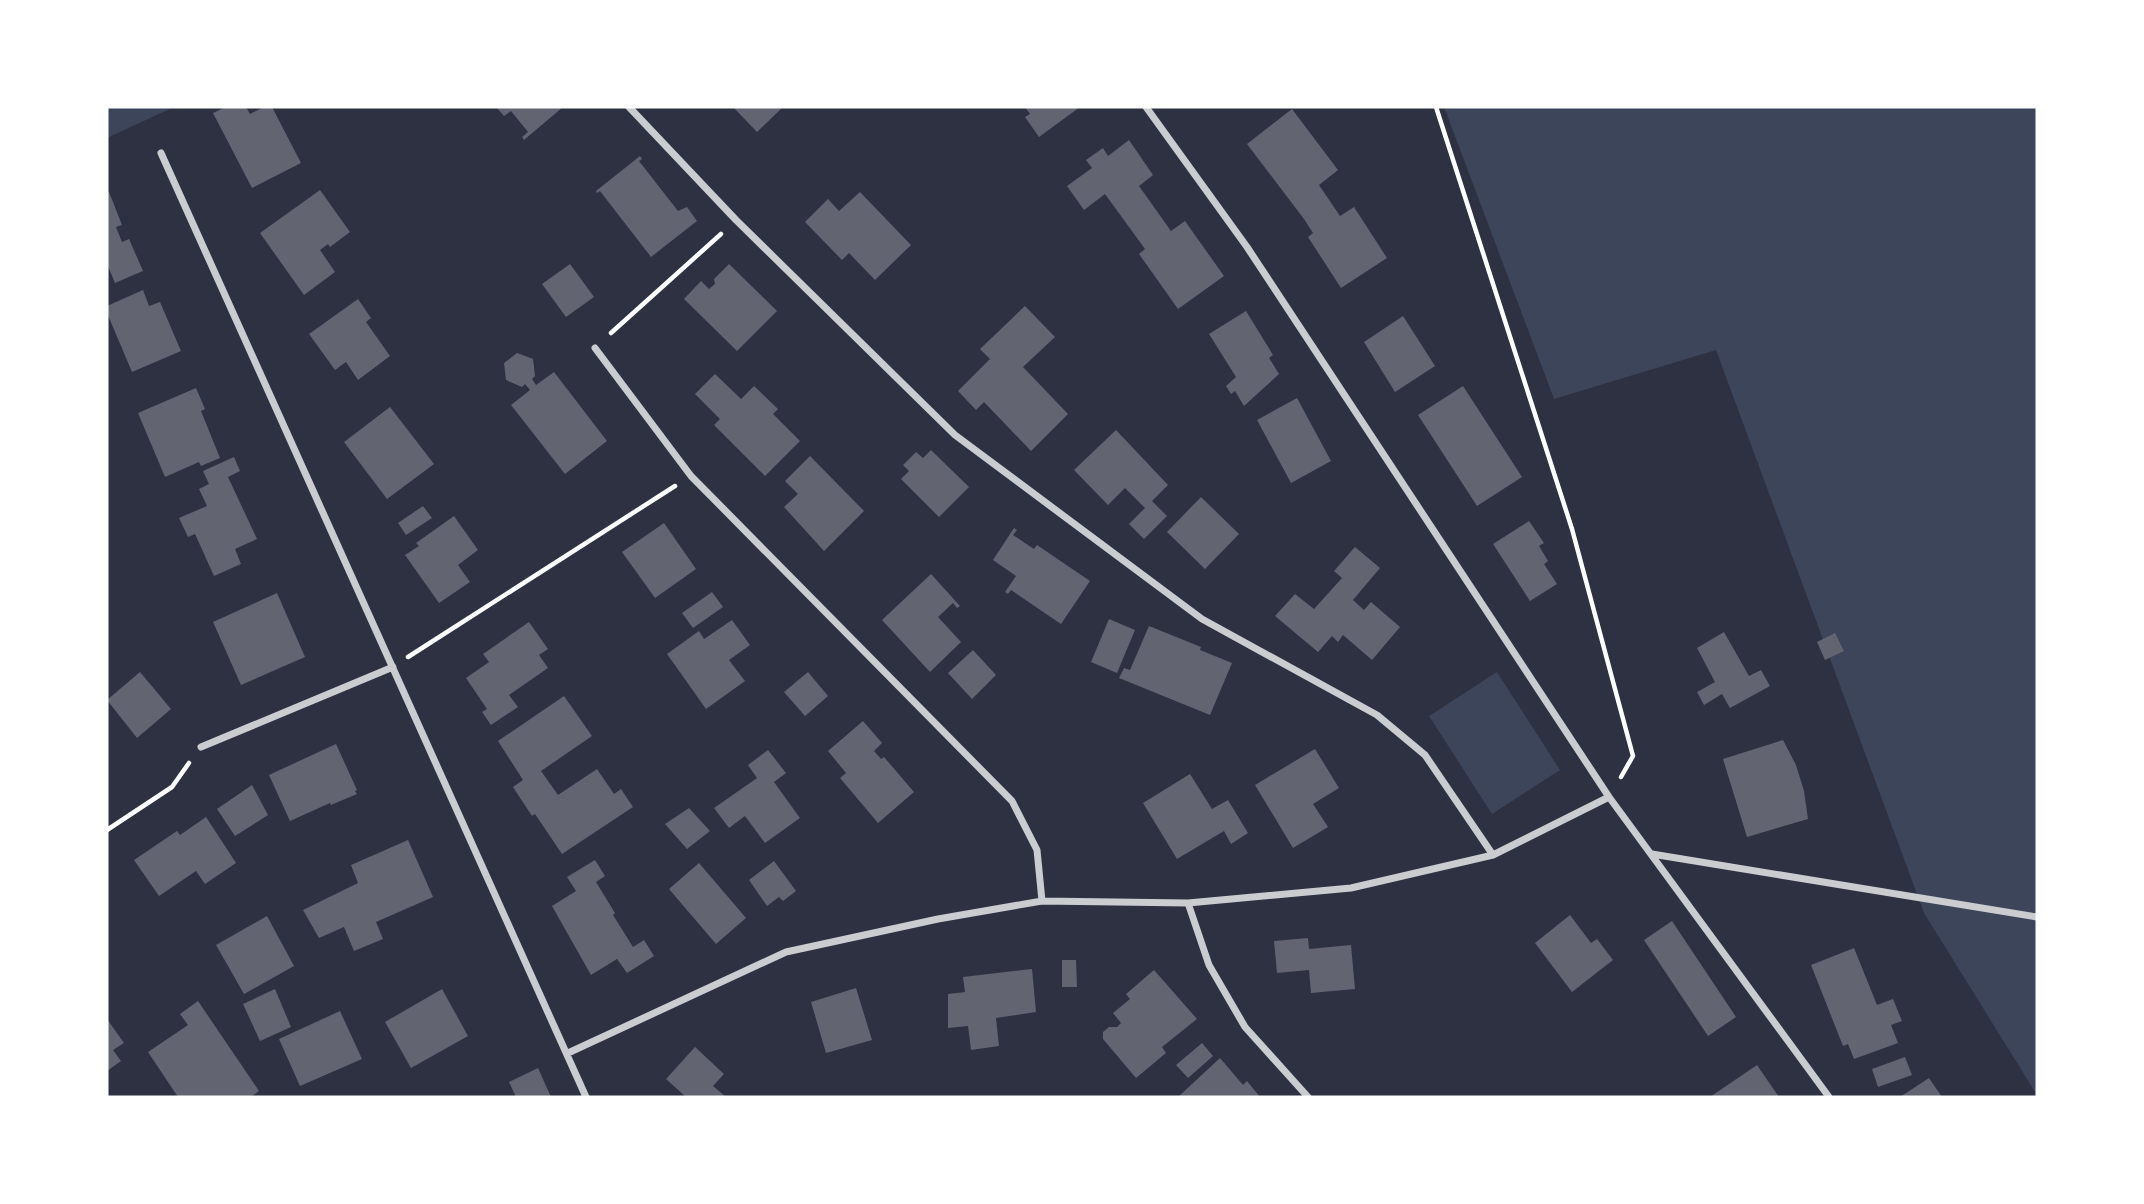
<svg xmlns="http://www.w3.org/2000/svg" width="2144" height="1204" font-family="Karla,sans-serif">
<rect width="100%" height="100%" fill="#2d3142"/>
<path fill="#3c4559" d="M 107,107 L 174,107 L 107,138 Z
M 1444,107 L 2037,107 L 2037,1095 L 1924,913 L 1716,350 L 1554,399 Z
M 1497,672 L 1560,770 L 1492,814 L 1429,716 Z"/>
<path fill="#626471" d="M 226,107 L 246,107 L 250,114 L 264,107 L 272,107 L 301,163 L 252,188 L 213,113 Z
M 496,107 L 563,107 L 524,140 L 522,137 L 528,132 L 511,111 L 504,116 Z
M 733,107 L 783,107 L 757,132 Z
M 1025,107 L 1080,107 L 1039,137 L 1025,117 L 1030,114 Z
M 1292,109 L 1338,170 L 1319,185 L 1340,216 L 1354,207 L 1387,258 L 1341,288 L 1308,237 L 1313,233 L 1304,219 L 1247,144 Z
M 1129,140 L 1153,175 L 1139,186 L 1171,231 L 1185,221 L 1224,276 L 1178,309 L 1139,254 L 1145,249 L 1105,194 L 1084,210 L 1067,186 L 1092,168 L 1086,160 L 1103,148 L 1108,156 Z
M 640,156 L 642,159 L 639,161 L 678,211 L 687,207 L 697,221 L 651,257 L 600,191 L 597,193 L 596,191 Z
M 320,190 L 350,232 L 330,247 L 328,244 L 320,250 L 335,272 L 304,295 L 260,233 Z
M 109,192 L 122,225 L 116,227 L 122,242 L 129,239 L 143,271 L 115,283 L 107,264 L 107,193 Z
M 860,192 L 911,245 L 875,280 L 849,253 L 842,260 L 805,222 L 828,199 L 839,211 Z
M 570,264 L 594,297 L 566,317 L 542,284 Z
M 729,264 L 777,311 L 737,351 L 684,299 L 701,281 L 709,289 L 715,284 L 714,279 Z
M 143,290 L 149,306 L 160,302 L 181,351 L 132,372 L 107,313 L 107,306 Z
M 358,299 L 371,318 L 366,322 L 390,356 L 358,380 L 346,362 L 335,370 L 309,334 Z
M 1025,306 L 1055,337 L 1023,367 L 1068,414 L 1031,451 L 984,402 L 976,410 L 958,391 L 990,359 L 980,349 Z
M 1246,311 L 1273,355 L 1269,358 L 1279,374 L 1244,406 L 1235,391 L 1231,394 L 1226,386 L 1236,377 L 1209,334 Z
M 1403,316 L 1435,366 L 1395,392 L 1364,342 Z
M 517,353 L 533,359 L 535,376 L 532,379 L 536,385 L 554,372 L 607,441 L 565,474 L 511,405 L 530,390 L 525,384 L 522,387 L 506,380 L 504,363 Z
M 715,374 L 741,399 L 754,386 L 778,409 L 773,414 L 800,441 L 765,476 L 714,425 L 720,419 L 695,394 Z
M 1463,386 L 1522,477 L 1477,506 L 1418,415 Z
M 196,388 L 205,409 L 201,411 L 220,458 L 201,466 L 199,462 L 165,477 L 138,413 Z
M 1297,398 L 1331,461 L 1291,483 L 1257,420 Z
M 390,407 L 434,464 L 387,499 L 344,442 Z
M 1116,430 L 1168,485 L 1152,501 L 1167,516 L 1144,539 L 1129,524 L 1145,508 L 1125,488 L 1108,505 L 1074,470 Z
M 931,450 L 969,487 L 939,517 L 901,479 L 909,471 L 903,465 L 916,452 L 923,458 Z
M 810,456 L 864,511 L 824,551 L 784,507 L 798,494 L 785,481 Z
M 234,457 L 240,471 L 228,477 L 257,539 L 235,549 L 241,564 L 214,576 L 195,534 L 188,537 L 179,518 L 207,506 L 199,489 L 209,484 L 203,471 Z
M 1201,497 L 1239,534 L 1205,569 L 1167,532 Z
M 423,506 L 432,518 L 406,535 L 398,523 Z
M 454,516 L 478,550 L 458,565 L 470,582 L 439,603 L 405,555 L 419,546 L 416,543 Z
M 1529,521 L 1544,543 L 1539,546 L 1548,561 L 1544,564 L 1557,584 L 1530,601 L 1493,544 Z
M 664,523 L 696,569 L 655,598 L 622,552 Z
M 1014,528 L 1017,530 L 1013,535 L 1034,549 L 1037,545 L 1090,581 L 1061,624 L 1011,590 L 1008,594 L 1005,592 L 1016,576 L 993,560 Z
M 1355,547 L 1380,568 L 1353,600 L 1364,610 L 1371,602 L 1400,627 L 1372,660 L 1343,635 L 1338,642 L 1332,636 L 1318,652 L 1275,616 L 1295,594 L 1314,609 L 1342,578 L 1334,571 Z
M 931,574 L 960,606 L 957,608 L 953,603 L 938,617 L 961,642 L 930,672 L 882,620 Z
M 712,592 L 723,607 L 693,628 L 682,613 Z
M 277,593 L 305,657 L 241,685 L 213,622 Z
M 1109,619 L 1135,630 L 1117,673 L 1091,662 Z
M 732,620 L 750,645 L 729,660 L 745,681 L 706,709 L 667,654 L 699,631 L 704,639 Z
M 529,622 L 548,649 L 539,655 L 548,668 L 509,695 L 518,707 L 491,725 L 482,712 L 487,709 L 466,678 L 489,662 L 483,654 Z
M 1149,626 L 1201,647 L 1200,650 L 1232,663 L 1210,715 L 1119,678 L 1124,668 L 1130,670 Z
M 1724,632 L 1749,676 L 1761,670 L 1770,686 L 1730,708 L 1722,694 L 1704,705 L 1697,692 L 1715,682 L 1697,648 Z
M 1835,633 L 1844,651 L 1825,660 L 1817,642 Z
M 973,650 L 996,675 L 972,699 L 948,673 Z
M 140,672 L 171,709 L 137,738 L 107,700 Z
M 808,672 L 828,696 L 805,716 L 784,692 Z
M 564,696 L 592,736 L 541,771 L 558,795 L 597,769 L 614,794 L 621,789 L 633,807 L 562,854 L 535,814 L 532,816 L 513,787 L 523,780 L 498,741 Z
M 863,721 L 882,743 L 874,751 L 881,759 L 884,757 L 914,792 L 878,823 L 840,778 L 846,773 L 828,751 Z
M 1783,740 L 1796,765 L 1804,791 L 1808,819 L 1747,837 L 1723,759 Z
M 336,744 L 357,790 L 355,791 L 357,794 L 331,805 L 330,803 L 290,821 L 269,775 Z
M 1315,749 L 1339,788 L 1313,804 L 1328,827 L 1293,848 L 1255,785 Z
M 768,750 L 786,773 L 774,782 L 800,818 L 765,843 L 745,816 L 729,828 L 714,808 L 757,778 L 748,765 Z
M 1190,774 L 1212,809 L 1228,800 L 1248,833 L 1231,844 L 1224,831 L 1177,859 L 1143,803 Z
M 252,785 L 268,815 L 235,836 L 217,809 Z
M 689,808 L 710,831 L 687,849 L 665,824 Z
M 206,817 L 236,863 L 205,884 L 196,871 L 159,896 L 134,860 L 177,831 L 180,835 Z
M 408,840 L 433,897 L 376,922 L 383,939 L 354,951 L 344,927 L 319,938 L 303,910 L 358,883 L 351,865 Z
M 595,860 L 605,876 L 596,882 L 615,913 L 613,915 L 633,947 L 644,940 L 654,956 L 627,973 L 617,959 L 591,975 L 552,906 L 576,891 L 567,877 Z
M 774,861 L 796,891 L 783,901 L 779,897 L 767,906 L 749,880 Z
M 699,863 L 746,918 L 716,944 L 669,889 Z
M 1570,915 L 1591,943 L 1597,939 L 1613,960 L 1572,992 L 1535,943 Z
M 267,916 L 294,966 L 244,994 L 216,945 Z
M 1672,921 L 1736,1017 L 1708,1036 L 1644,940 Z
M 1308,938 L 1309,949 L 1351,945 L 1355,989 L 1311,993 L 1309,970 L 1277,973 L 1274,941 Z
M 1854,948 L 1877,1005 L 1893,999 L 1902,1021 L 1891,1025 L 1898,1043 L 1854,1059 L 1848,1044 L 1843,1046 L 1811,965 Z
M 1062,960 L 1076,960 L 1077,987 L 1062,987 Z
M 1032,969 L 1036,1012 L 996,1018 L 999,1046 L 971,1050 L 968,1026 L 948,1028 L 948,994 L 965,992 L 963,977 Z
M 1154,970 L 1197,1019 L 1162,1047 L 1166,1053 L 1136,1078 L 1103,1039 L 1103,1032 L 1109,1027 L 1117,1027 L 1121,1023 L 1113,1013 L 1130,999 L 1126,994 Z
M 856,988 L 872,1040 L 826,1053 L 811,1002 Z
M 275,989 L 291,1027 L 260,1041 L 243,1004 Z
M 442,989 L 468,1036 L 411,1068 L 385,1022 Z
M 198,1001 L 259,1091 L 251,1097 L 178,1097 L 148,1052 L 188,1025 L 180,1014 Z
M 340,1011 L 362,1059 L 300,1086 L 279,1039 Z
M 107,1019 L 124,1043 L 113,1050 L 121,1061 L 107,1071 Z
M 1202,1043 L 1213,1056 L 1188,1078 L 1176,1065 Z
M 695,1047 L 724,1074 L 713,1086 L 726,1097 L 686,1097 L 666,1079 Z
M 1905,1057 L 1912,1075 L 1878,1087 L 1872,1069 Z
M 1220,1058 L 1243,1085 L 1247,1081 L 1260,1097 L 1178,1097 Z
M 1757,1065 L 1779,1097 L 1710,1097 Z
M 538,1068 L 551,1097 L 516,1097 L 509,1082 Z
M 1929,1078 L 1942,1097 L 1900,1097 Z"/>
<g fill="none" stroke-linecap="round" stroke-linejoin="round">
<path stroke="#fff" stroke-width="4.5" d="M 1436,107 L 1572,529 L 1633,756 L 1621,777
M 611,333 L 721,234
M 408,657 L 675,486
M 107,830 L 172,787 L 189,763"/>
<path stroke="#caccd0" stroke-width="7" d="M 629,107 L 736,220 L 955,435 L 1202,619 L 1377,715 L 1425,755 L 1493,855
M 1146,107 L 1247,247 L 1609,797 L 1829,1097
M 161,153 L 586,1097
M 595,348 L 691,476 L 1012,801 L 1037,850 L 1042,901
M 201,747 L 393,667
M 1652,854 L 2037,917
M 1188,903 L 1209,965 L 1245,1027 L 1308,1097
M 568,1053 L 786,952 L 938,919 L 1042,901 L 1188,903 L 1351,888 L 1493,855 L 1609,797"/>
</g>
<rect width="2144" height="1204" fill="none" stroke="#ffffff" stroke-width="217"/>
</svg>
